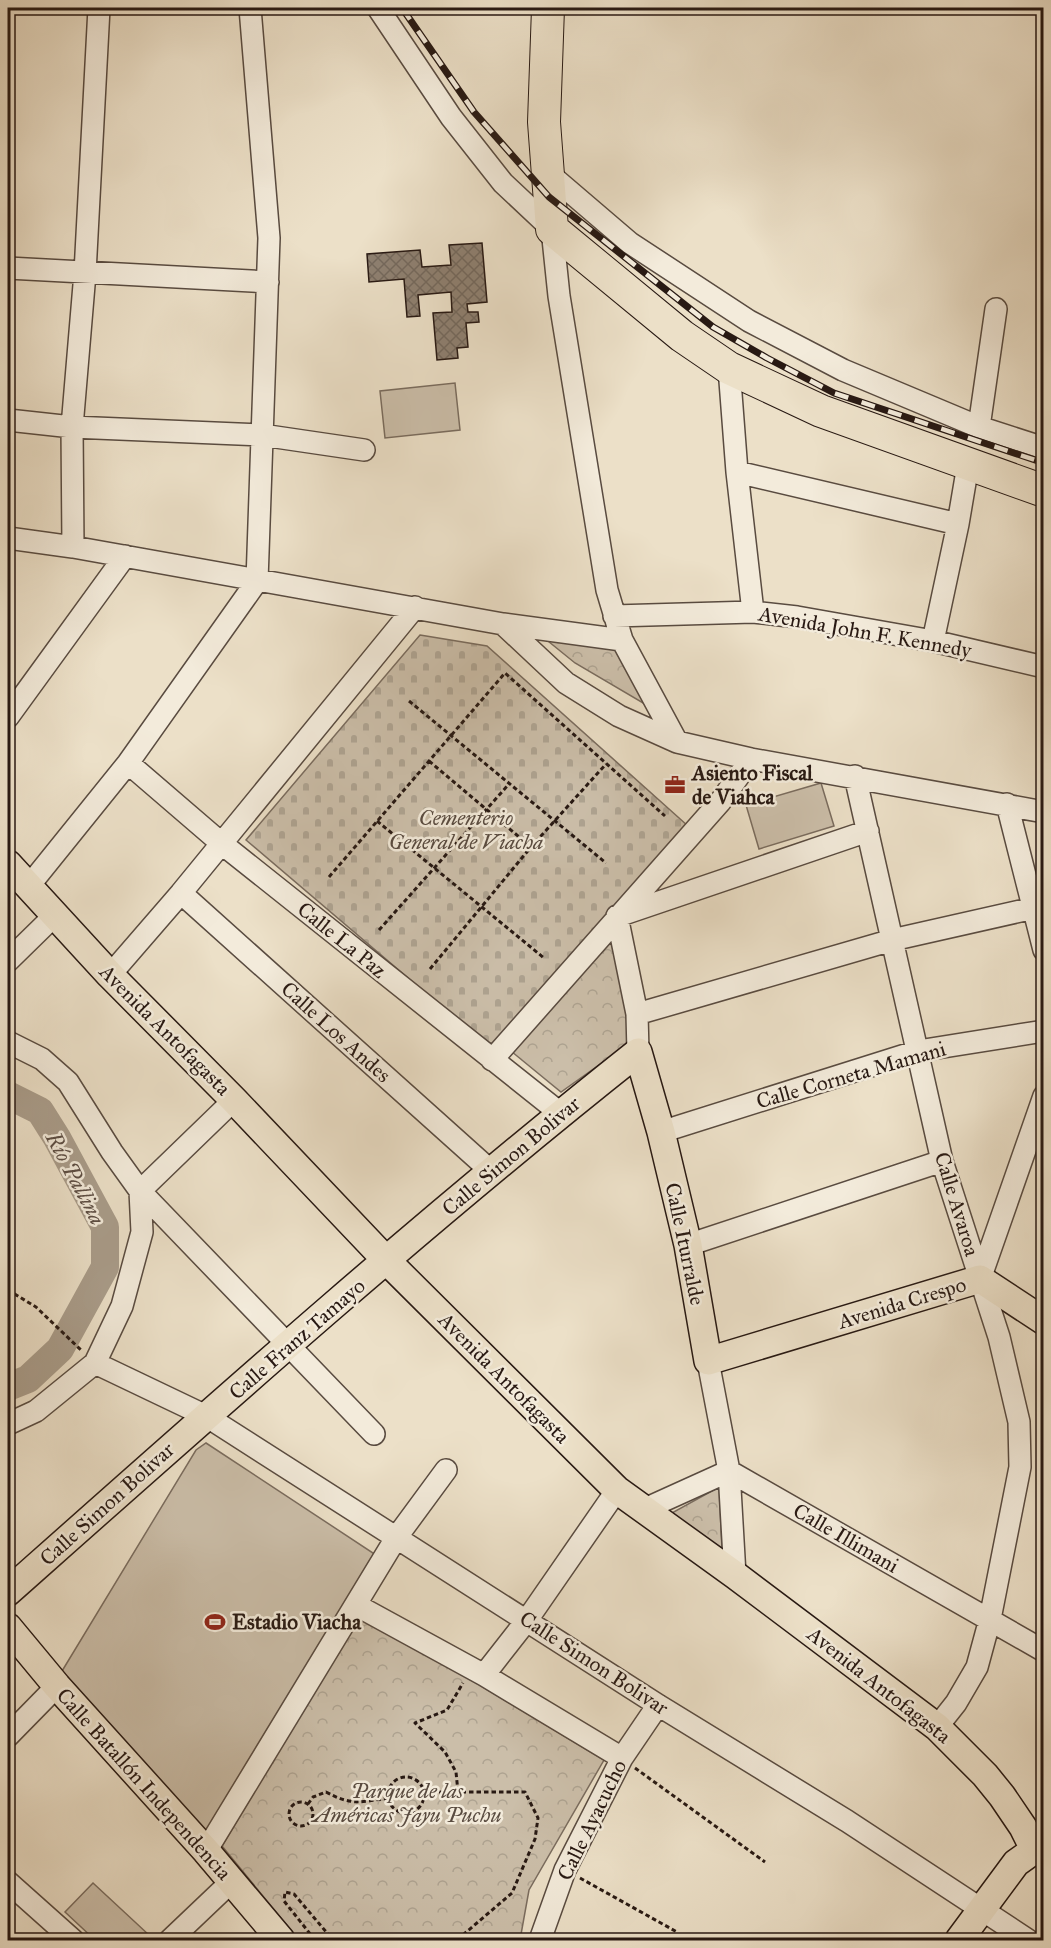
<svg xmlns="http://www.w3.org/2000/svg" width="1051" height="1948" font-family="'IM FELL Great Primer',serif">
<defs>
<pattern id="cemetery-stones" width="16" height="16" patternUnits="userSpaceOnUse" patternTransform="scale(1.5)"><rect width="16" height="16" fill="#cbbea9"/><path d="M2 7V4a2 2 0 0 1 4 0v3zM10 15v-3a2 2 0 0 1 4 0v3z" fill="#aea391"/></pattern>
<pattern id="park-crowns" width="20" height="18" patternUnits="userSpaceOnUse" patternTransform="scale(1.5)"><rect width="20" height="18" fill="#cbbea9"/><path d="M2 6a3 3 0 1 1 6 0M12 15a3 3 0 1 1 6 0" fill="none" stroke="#aea391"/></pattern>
<pattern id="building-cross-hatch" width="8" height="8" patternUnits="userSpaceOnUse" patternTransform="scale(1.5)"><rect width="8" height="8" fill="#8e8071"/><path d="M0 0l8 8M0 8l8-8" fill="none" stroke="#74685c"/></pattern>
</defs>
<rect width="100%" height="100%" fill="#ece0c8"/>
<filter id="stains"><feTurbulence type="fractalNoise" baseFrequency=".00333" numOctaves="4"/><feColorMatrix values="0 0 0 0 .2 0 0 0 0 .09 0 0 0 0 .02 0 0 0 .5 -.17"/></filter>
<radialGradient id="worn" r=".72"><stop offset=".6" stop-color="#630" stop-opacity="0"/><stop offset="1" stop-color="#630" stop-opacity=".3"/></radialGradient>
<path fill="#cbbea9" stroke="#7a6c5e" stroke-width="1.5" d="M 455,383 L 460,430 L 385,438 L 380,391 Z
M 821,783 L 834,826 L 759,849 L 746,805 Z
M 206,1443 L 376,1555 L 203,1838 L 59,1676 L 196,1450 Z
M 93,1883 L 149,1935 L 145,1940 L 95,1940 L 65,1912 Z"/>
<path fill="url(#cemetery-stones)" stroke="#7a6c5e" stroke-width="1.5" d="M 420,635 L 487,646 L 688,826 L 494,1044 L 482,1041 L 246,840 Z"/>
<path fill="url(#park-crowns)" stroke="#7a6c5e" stroke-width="1.5" d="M 543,637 L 624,651 L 655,710 L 575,663 Z
M 612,938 L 634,1040 L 561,1092 L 506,1047 Z
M 719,1487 L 722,1549 L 670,1514 Z
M 360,1613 L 604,1760 L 529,1890 L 520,1940 L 299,1940 L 222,1846 Z"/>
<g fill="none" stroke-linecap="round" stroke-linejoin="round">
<path stroke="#a99c8a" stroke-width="28" d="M 8,1095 L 40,1111 L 57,1138 L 105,1227 L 105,1267 L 60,1349 L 28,1379 L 8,1387"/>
</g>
<path fill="url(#building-cross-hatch)" stroke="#281913" stroke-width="1.5" d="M 482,243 L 487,302 L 467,304 L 468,312 L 478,312 L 479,322 L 466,323 L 468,347 L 457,348 L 458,358 L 437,360 L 433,313 L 452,312 L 451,292 L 418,295 L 420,316 L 407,317 L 404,279 L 369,282 L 367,254 L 420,250 L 422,267 L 451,265 L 449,245 Z"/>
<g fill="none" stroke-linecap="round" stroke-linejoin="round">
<g stroke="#594b40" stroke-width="24">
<path id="minor" d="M 378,8 L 451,117 L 503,183 L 552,229 L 559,296 L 607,590 L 622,640 L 677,742
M 547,172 L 630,243 L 749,321 L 843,370 L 979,427 L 1044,448
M 8,268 L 268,282
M 729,368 L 737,472 L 753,612
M 8,420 L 72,427 L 262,435 L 364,450
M 979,427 L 996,309
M 737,472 L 958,524
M 8,538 L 73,547 L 503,624 L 622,640
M 73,547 L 72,427 L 85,273 L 99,8
M 614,616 L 753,612 L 797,617 L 933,641 L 1044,667
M 503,624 L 566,683 L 619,716 L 677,742 L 751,759 L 1044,812
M 933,641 L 958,524 L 968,465
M 8,717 L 125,556
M 128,763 L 221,843 L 560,1113
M 855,776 L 942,1161 L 999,1337 L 1019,1422 L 1020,1467 L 990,1619 L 977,1667 L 956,1703 L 937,1727
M 1007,804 L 1044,950
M 28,887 L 128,763 L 257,581 L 269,238 L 250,8
M 181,893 L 492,1172
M 617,916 L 637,1014 L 638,1052
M 618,916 L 868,831
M 8,961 L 55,915
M 110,975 L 181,893 L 415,607
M 637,1014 L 892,940 L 1034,908
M 8,1042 L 42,1059 L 68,1082 L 112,1152 L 140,1191 L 374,1434
M 492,1060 L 720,802 L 751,759
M 661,1132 L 918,1051 L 1044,1031
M 688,1245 L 942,1161
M 980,1279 L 1044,1096
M 708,1361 L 729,1471 L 735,1575
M 95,1363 L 206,1416 L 658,1705 L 847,1821 L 1028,1940
M 8,1424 L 36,1411 L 95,1363 L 122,1306 L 142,1232 L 140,1191 L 234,1100
M 729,1471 L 1044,1651
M 645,1509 L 729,1471
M 356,1605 L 484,1675 L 622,1758
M 484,1675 L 527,1620 L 617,1490
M 8,1736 L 57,1686
M 206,1851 L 396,1538 L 446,1470
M 8,1882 L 73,1940
M 170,1940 L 231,1882
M 540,1940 L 565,1870 L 622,1758 L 658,1705"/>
</g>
<g stroke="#281913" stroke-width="30">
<path id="major" d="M 8,864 L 110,975 L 234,1100 L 387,1261 L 617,1490 L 735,1575 L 937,1727 L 985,1775 L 1002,1796 L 1023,1827 L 1034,1849
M 8,1592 C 214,1409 421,1224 638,1052 L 661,1132 L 688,1245 L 708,1361 L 980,1279 L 1044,1321
M 8,1627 L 57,1686 L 206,1851 L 281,1940
M 959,1940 L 1016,1863 L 1044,1843"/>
</g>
<g stroke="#281913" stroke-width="34">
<path id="highway" d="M 548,8 L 544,122 L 552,229 L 682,336 L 729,368 L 821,411 L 1044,491"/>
</g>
<path stroke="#281913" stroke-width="3" stroke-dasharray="4.5 3" stroke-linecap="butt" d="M 409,701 L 606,863
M 429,761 L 531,847
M 377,821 L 544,958
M 329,877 L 505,673 L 665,816
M 379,930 L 509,784
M 430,969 L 531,847 L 606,764
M 8,1290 L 36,1307 L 82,1351
M 635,1768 L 765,1862
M388 1795a18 18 0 1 1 36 0a18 18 0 1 1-36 0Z
M 424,1792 L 525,1792 L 538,1818 L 535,1839 L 512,1893 L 457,1940
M 458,1792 L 456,1772 L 445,1752 L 415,1723 L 447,1710 L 463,1683
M289 1814a12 12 0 1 1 24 0a12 12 0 1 1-24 0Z
M 308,1804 L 313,1797 L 326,1792 C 352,1806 360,1802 389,1798
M 580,1878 L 677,1932
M 315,1940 L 284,1901 L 285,1892 L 294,1894 L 333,1940"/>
<use href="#minor" stroke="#f3ebdb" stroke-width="21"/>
<use href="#major" stroke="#ece0c8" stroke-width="27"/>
<use href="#highway" stroke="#ece0c8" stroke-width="32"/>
<g stroke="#281913" stroke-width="7">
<path id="rail" d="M 402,8 L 474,112 L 549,197 L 713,327 L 767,358 L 834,393 L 1044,463"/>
</g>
<use href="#rail" stroke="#f3ebdb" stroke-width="4.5" stroke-dasharray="14" stroke-linecap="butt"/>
</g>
<defs>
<g id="office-bare" transform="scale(1.62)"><path d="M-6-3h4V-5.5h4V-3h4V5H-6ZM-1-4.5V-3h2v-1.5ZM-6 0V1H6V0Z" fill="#8f2418" stroke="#f3ebdb" stroke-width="2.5" paint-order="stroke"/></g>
<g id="stadium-bare" transform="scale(1.62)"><path d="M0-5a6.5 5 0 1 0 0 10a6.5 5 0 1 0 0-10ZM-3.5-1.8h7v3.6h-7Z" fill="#8f2418" stroke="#f3ebdb" stroke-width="2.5" paint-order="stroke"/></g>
</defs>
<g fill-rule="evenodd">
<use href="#office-bare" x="675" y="785"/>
<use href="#stadium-bare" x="215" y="1622"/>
</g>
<g text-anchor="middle" stroke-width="5" stroke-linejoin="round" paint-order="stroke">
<g font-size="21" fill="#281913" stroke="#f3ebdb">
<text transform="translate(865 632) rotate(10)" y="7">Avenida John F. Kennedy</text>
<text transform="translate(342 940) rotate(39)" y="7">Calle La Paz</text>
<text transform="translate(165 1030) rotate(45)" y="7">Avenida Antofagasta</text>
<text transform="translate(336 1032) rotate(42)" y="7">Calle Los Andes</text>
<text transform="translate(851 1075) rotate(-16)" y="7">Calle Corneta Mamani</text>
<text transform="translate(511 1156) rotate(-40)" y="7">Calle Simon Bolivar</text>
<text transform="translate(957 1204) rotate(73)" y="7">Calle Avaroa</text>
<text transform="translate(685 1244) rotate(78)" y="7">Calle Iturralde</text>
<text transform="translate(902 1303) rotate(-17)" y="7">Avenida Crespo</text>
<text transform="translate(297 1339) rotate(-41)" y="7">Calle Franz Tamayo</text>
<text transform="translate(504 1378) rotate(45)" y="7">Avenida Antofagasta</text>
<text transform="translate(107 1504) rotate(-42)" y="7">Calle Simon Bolivar</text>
<text transform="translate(846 1538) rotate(30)" y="7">Calle Illimani</text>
<text transform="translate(594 1663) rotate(33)" y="7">Calle Simon Bolivar</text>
<text transform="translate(879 1685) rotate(38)" y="7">Avenida Antofagasta</text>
<text transform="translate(144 1784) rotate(48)" y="7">Calle Batallón Independencia</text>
<text transform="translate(592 1820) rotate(-64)" y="7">Calle Ayacucho</text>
</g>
<g font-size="21" font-weight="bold" fill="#281913" stroke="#f3ebdb" text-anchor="start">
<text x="692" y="780">Asiento Fiscal<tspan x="692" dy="24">de Viahca</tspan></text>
<text x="232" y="1629">Estadio Viacha</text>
</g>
<g font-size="21" font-style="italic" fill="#594b40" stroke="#f3ebdb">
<text x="466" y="825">Cementerio<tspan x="466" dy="24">General de Viacha</tspan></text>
<text x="407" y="1798">Parque de las<tspan x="407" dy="24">Américas Jayu Puchu</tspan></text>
</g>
<g font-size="22" font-style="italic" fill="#5c4d43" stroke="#f3ebdb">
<text transform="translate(76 1178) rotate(62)" y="8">Río Pallina</text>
</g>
</g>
<rect width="1051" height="1948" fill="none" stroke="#ece0c8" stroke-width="30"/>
<rect x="9" y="9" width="1033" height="1930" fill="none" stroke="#281913" stroke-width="3"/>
<rect x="15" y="15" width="1021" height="1918" fill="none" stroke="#281913" stroke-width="1.5"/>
<rect width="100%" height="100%" filter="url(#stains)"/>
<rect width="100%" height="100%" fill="url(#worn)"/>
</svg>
